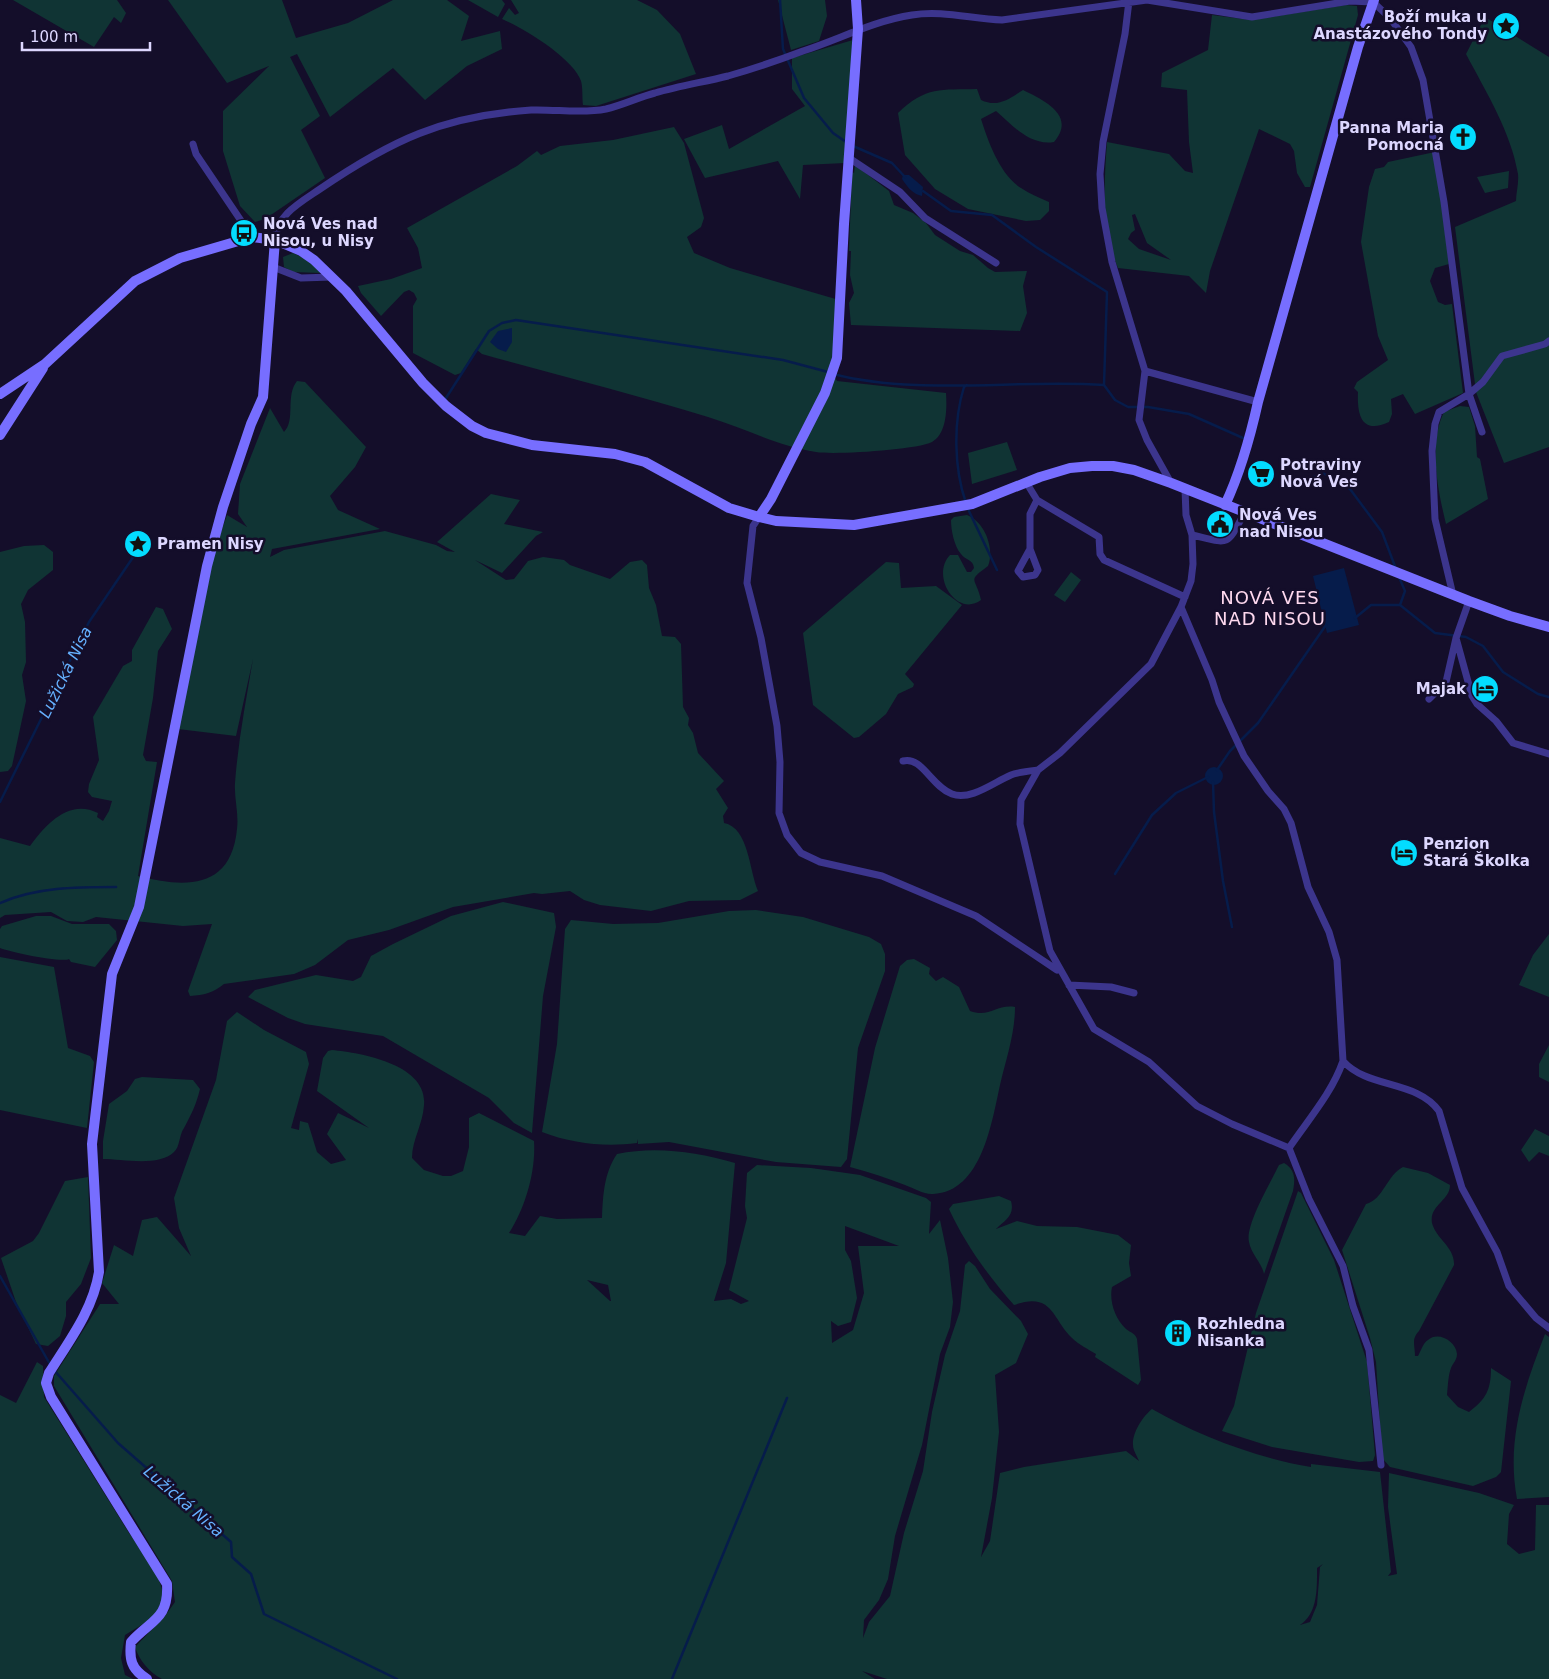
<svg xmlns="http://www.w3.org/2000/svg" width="1549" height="1679" font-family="'DejaVu Sans',sans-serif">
<rect width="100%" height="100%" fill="#140e2a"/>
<path fill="#103434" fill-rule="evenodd" d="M 13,0 L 117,0 L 126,13 L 121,23 L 114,17 L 94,47 Z
M 168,0 L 282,0 L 296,38 L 348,23 L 393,0 L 447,0 L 469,16 L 461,41 L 500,31 L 502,49 L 467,66 L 425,100 L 393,68 L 330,117 L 297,54 L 290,57 L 320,116 L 301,130 L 325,178 L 265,219 L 255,222 L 240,206 L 223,151 L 223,111 L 269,66 L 227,83 Z
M 468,0 L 502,0 L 505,4 L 498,17 Z
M 511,0 L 637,0 L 657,10 L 680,34 L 696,74 L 596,106 L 583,105 C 582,98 583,88 581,81 C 574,59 524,28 502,19 L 509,8 L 515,15 L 519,13 Z
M 778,0 L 825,0 L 827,16 L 819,41 L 791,50 Z
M 1346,5 L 1357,6 L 1358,15 L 1310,187 L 1305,187 L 1297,173 L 1294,151 L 1290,144 L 1259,129 L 1210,271 L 1206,293 L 1189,276 L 1118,268 C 1101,229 1104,183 1107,142 L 1169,154 L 1185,171 L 1193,173 L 1189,142 L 1187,90 L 1161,87 L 1162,73 L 1208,50 L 1212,15 L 1251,20 ZM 1135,214 L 1147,243 L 1171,260 L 1139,249 L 1128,239 L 1131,233 L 1135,230 L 1132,215 Z
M 1485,17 L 1549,57 L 1549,447 L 1504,463 L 1476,392 L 1455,227 L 1516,201 C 1516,193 1519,183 1518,174 C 1511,132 1486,92 1466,54 Z
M 853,40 L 845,163 L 803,165 L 800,199 L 778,161 L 705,178 L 684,139 L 722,125 L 729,149 L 805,106 L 792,89 L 792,58 Z
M 977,89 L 981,100 C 998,108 1009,99 1023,90 C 1043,100 1077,115 1054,142 C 1030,146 1013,126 996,111 L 981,119 C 988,141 1000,175 1021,188 C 1030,194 1040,198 1049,202 L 1049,211 L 1040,220 L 1026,221 L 968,209 L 935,189 L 905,155 L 898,113 C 926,86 941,90 977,89 Z
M 674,127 L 684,143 L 704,218 L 701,227 L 687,237 L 694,253 L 730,268 L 839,300 L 835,341 L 830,368 L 837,381 L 946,393 C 947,408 947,434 932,442 C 916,450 834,455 816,452 C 778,446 744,428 708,417 C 633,394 557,375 482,354 L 476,349 L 461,373 L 455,375 L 413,353 L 413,306 L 417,299 L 414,293 L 409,290 L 404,292 L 381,316 L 361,293 L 358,286 L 391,279 L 422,268 L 418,248 L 407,228 L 517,166 L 537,151 L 541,155 L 560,146 L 613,140 Z
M 1435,152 L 1449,264 L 1435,268 L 1430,281 L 1438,302 L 1445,305 L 1452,304 L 1463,393 L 1415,414 L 1403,394 L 1391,399 L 1392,414 L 1389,422 C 1361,435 1357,414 1358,392 L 1354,388 L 1357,382 L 1388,360 L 1378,336 L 1361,242 L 1369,187 L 1375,169 L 1384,167 L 1388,162 Z
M 855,165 L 889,191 L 894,205 L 913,213 L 926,223 L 935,235 L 960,251 L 973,255 L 988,268 L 995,272 L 1027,271 L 1023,286 L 1027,313 L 1020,331 L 851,325 L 849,303 L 854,293 L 850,275 L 851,251 L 849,251 L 852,172 L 854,173 Z
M 1509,171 L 1508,188 L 1485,193 L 1477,177 Z
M 293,253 L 308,260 L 321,273 L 293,272 L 284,267 L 283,257 Z
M 297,381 L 305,382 L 366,447 L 355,467 L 330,496 L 338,510 L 380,529 L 272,549 L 270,557 L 284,550 L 385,531 L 436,545 L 447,551 L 455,552 L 437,542 L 491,494 L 520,500 L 504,524 L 543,532 L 536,536 L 502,573 L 475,560 L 506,580 L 514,579 L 528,561 L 543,557 L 564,560 L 570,565 L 610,579 L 630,562 L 642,560 L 647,565 L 649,588 L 656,605 L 662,636 L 675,637 L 681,644 L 683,707 L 689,718 L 688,725 L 693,733 L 698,753 L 724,781 L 716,789 L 728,808 L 723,816 L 724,823 C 749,828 749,870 758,891 L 740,900 L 689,901 L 651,911 L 600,905 L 584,900 L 570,891 L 542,894 L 534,893 L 453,907 L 389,930 L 348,940 L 315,965 L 294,974 L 224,984 C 213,993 204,995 190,996 L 188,991 L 212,924 L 183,926 L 96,917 L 83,922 L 67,921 L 51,912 L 5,915 L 0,918 L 0,838 L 30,846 C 45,825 69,798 98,813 L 97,817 L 103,821 L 109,811 L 112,801 L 92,797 L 88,792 L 89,784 L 99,760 L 93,717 L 123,666 L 132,661 L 132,650 L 156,607 L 163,609 L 172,629 L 158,651 L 153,698 L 143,755 L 146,761 L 157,762 L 138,876 C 185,888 231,890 237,829 C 239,814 234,798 235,783 C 238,742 246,700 253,659 L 236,736 L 178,729 L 207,572 L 227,515 L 247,527 L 238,514 L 240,484 L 270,408 L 284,432 C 296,420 285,396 297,381 Z
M 1460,406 L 1469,407 L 1475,426 L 1477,457 L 1480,459 L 1488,499 L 1446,524 C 1438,491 1428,444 1444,412 Z
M 1007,442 L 1017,470 L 972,484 L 968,453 Z
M 967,515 C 985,522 995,549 988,566 C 966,582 976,577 981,600 C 957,618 930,576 950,555 L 958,555 L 967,572 L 971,572 L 974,568 C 973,559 965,560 961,554 C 954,546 951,530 951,520 L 954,517 Z
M 44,545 L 53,552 L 53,570 L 28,590 L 21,604 L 25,622 L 26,662 L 22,675 L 26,701 L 12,766 L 8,771 L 0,772 L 0,552 L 24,546 Z
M 886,562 L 899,563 L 901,588 L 936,586 L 962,605 L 905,674 L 914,684 L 913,687 L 898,694 L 886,714 L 859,737 L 854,738 L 813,705 L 803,633 Z
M 1071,572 L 1081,580 L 1065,602 L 1054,595 Z
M 503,902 L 554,913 L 556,927 L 543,996 L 532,1133 L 514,1123 L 489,1098 L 383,1036 L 305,1024 L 288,1018 L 248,997 L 255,990 L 316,975 L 353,981 L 361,977 L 371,956 L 393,944 L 451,916 Z
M 756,910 L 803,917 L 869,937 L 881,944 L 885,954 L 885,971 L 858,1048 L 847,1159 L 841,1167 L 776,1162 L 669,1142 L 638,1144 L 638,1139 L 637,1143 C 606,1147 573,1144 542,1132 L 557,1044 L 565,929 L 571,920 L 613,924 L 658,923 L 729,911 Z
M 36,916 L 51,916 L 72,924 L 109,924 L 116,931 L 117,940 L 95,967 L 71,962 L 69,959 C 61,963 10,952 0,948 L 0,929 L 2,926 Z
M 1549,934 L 1549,997 L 1519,985 L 1533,955 Z
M 0,957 L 54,967 L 68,1048 L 90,1056 L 94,1062 L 87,1128 L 0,1110 Z
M 914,959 L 930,968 L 929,974 L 936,981 L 943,977 L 959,987 L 970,1011 C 990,1018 996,1004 1015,1007 C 1015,1034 1006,1059 1000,1085 C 992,1121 982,1192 933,1194 C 925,1195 913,1188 905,1185 C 887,1178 869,1172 850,1167 L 875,1048 L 900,966 L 907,960 Z
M 237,1012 L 264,1030 L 306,1052 L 309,1064 L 291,1128 L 299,1130 L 300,1121 L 308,1123 L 317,1152 L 331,1164 L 346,1160 L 327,1134 L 338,1113 L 369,1128 L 317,1091 L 323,1058 L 328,1051 L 332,1050 C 363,1053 428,1065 424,1105 C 423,1124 412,1140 412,1158 L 424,1170 L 443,1176 L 451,1176 L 463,1171 L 469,1147 L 469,1118 L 479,1113 L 534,1141 C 536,1172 525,1208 509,1233 L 525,1236 L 540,1216 L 557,1219 L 602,1218 C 603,1195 604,1173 617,1154 C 656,1146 696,1152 735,1163 L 726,1263 L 714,1301 L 731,1299 L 741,1304 L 749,1301 L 729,1290 L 747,1218 L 745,1206 L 747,1173 L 757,1165 L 811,1168 L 860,1175 L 926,1198 L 931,1202 L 929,1234 L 940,1220 L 948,1258 L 953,1302 L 950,1327 L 940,1354 L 922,1445 L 895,1536 L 888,1579 L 879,1600 L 864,1620 L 863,1638 L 869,1622 L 890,1596 L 904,1533 L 923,1471 L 932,1412 L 945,1355 L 960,1311 L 965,1265 L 969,1261 L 975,1266 L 990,1289 L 1021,1321 L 1028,1334 L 1016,1363 L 995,1375 L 999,1432 L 992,1498 L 981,1557 L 990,1541 L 1000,1473 L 1024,1467 L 1126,1451 L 1139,1461 C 1137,1456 1133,1450 1133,1445 C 1132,1433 1143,1416 1152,1409 C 1197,1435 1259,1459 1311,1467 L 1311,1464 L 1380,1472 L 1391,1572 L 1388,1576 L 1397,1574 L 1388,1507 L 1389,1473 L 1479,1493 L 1514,1505 L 1509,1514 L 1507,1544 L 1519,1554 L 1535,1550 L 1536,1505 L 1549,1505 L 1549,1679 L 887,1679 L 862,1671 L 875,1679 L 162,1679 C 149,1672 139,1660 135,1647 L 165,1616 L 175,1602 L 172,1581 L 54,1386 L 54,1376 L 100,1304 L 119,1304 L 102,1283 L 114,1245 L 133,1256 L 142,1220 L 157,1217 L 191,1256 L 179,1228 L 174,1198 L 216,1080 L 227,1021 ZM 845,1226 L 899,1246 L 858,1246 L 864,1293 L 853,1330 L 832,1343 L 831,1321 L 838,1326 L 851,1322 L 857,1298 L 851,1261 L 845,1250 ZM 587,1280 L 608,1285 L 611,1301 L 610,1301 ZM 1323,1564 L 1320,1567 L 1317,1605 L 1310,1622 L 1300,1625 C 1318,1613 1317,1588 1317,1568 Z
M 1549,1045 L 1549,1082 L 1539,1077 L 1539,1064 Z
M 142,1077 L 193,1080 L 200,1089 C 196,1105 192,1113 184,1128 C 179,1135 180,1147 174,1152 C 159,1167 122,1159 103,1159 L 103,1141 L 109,1104 L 127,1091 L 135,1079 Z
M 1535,1129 L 1549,1136 L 1549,1156 L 1539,1152 L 1529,1162 L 1521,1150 Z
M 1284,1163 C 1296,1170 1295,1180 1293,1191 L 1264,1274 C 1262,1263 1251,1254 1249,1242 C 1245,1225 1271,1182 1279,1165 Z
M 1403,1167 L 1428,1173 L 1450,1185 C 1450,1201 1429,1205 1432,1223 C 1436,1239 1455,1247 1454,1265 L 1419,1331 C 1411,1339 1415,1346 1415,1356 L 1418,1356 C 1421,1351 1423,1343 1428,1340 C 1438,1331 1456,1341 1457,1354 C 1457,1360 1453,1363 1451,1368 C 1448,1376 1448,1386 1447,1395 L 1458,1407 L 1469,1412 C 1486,1399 1491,1390 1491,1368 L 1511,1381 L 1501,1472 L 1496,1477 L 1473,1486 L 1390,1467 L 1382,1458 L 1376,1362 L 1370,1338 L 1342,1250 L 1366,1204 C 1383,1200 1387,1175 1403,1167 Z
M 88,1177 L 91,1258 L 81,1284 L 66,1302 L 66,1316 L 60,1336 L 48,1346 L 36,1344 L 16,1302 L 1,1258 L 33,1241 L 39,1233 L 65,1181 Z
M 1298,1191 L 1301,1193 L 1334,1260 L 1367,1362 L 1375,1455 L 1373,1461 L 1359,1462 L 1272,1447 L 1222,1431 L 1234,1406 L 1256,1313 Z
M 999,1196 L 1011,1201 C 1015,1216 1005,1220 996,1229 L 1017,1221 L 1037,1226 L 1077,1227 L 1118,1235 L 1131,1245 L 1129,1263 L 1131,1276 L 1112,1287 C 1109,1301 1115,1319 1126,1329 C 1131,1333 1135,1333 1137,1339 L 1141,1380 L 1138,1385 L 1095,1357 L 1096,1354 C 1088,1349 1079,1345 1072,1338 C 1052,1319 1053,1291 1014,1305 C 989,1277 965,1244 949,1209 L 953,1204 Z
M 1545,1334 L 1549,1337 L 1549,1497 L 1517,1499 C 1506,1440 1524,1388 1545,1334 Z
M 37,1362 L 43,1366 L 44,1397 L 129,1533 L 156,1571 L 162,1589 L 162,1601 L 157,1612 L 148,1621 L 125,1635 L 121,1658 L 125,1675 L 133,1679 L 0,1679 L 0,1395 L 16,1403 Z"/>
<path fill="#061c4b" d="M 903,175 L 909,175 L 923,187 L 922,196 C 912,194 907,186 902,179 Z
M 512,328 L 512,342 L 506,352 L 498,349 L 490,342 L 498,331 Z
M 1344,568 L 1359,625 L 1327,633 L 1313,576 Z
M1205 776a9 9 0 1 1 18 0a9 9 0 1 1-18 0Z"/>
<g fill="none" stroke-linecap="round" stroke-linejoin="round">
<path stroke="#061c4b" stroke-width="2.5" d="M 780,0 L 783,49 L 804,98 L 833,133 L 846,142
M 853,146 L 892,163 L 905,177
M 923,191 L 951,211 L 992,215 L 1036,247 L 1107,292 L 1104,385 L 1115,400 L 1128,407 L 1148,407 L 1189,414 L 1243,438
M 833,374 C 918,396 1016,379 1104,385
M 446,398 L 489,331 L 502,323 L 516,320 L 783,360 L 828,372
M 1287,479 L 1301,487 L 1314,477 L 1323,473 L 1350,489 L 1382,532 L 1396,569
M 966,503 C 954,469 953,422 964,387 L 967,385
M 968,509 L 997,570
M 1399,577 L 1405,591 L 1400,605 L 1435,633 L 1466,637 L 1483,646 L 1503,672 L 1538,694 L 1549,697
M 1355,618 L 1371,605 L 1400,605
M 1217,770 L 1230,751 L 1258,723 L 1326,625
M 1213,782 L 1214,812 L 1223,881 L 1232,927
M 0,802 L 89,622 L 140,547
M 1115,874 L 1152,815 L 1176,793 L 1208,777
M 0,903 C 36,887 77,887 116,887
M 0,1276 L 51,1366
M 54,1370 L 118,1443 L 231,1542 L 232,1557 L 251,1574 L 264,1614 L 397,1679
M 672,1679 L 787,1398"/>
<path stroke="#3c358d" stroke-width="7" d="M 1129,1 L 1125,34 L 1103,142 L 1100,174 L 1102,208 L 1112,262 L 1145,371 L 1139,420 L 1147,440 L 1171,483
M 193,144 L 196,154 L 252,237
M 849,158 L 900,192 L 925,218 L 996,263
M 275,240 C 276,215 301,202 320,189 C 392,140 443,116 531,110 C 556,109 582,114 606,109 C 623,105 639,97 655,93 C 679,86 704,82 728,76 C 753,69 779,60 803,51 C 840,39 873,21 912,15 C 942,10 972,19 1002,20 L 1147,0 L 1252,17 L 1350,1 L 1373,2 L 1390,18 L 1411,47 L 1423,80 L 1444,202 L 1469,394 L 1439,412 L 1435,424 L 1432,451 L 1435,519 L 1453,595
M 273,267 L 301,278 L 332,277
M 1145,371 L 1258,402
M 1482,432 L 1469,394 L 1483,382 L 1502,356 L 1545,344 L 1549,341
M 1026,482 L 1037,500 L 1099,537 L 1100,554 L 1104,560 L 1185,597
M 1185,489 L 1186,515 L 1192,535 L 1193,564 L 1191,581 L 1181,607 L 1151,664 L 1060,753 L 1038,770 L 1021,800 L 1020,824 L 1050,951 L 1094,1029 L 1149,1062 L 1197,1106 L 1232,1124 L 1289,1148 L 1309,1199 L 1343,1266 L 1353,1306 L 1369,1350 L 1381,1465
M 759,517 L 753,526 L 747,583 L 761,638 L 777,726 L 780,762 L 779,813 L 787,835 L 801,853 L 820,862 L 882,876 L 976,916 L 1057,970
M 1192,535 C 1231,544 1226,547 1245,512
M 1030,549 L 1038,570 L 1035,575 L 1023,577 L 1018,571 L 1030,549 L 1030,514 L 1037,500
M 1469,601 L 1456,638 L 1472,696 L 1477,704 L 1496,721 L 1513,743 L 1549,754
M 1181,607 L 1212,680 L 1219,702 L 1244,756 L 1268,791 L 1284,809 L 1291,823 L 1308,887 L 1329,932 L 1337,960 L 1343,1061 C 1332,1093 1308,1120 1289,1148
M 1429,699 L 1446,682 L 1456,638
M 903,761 C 922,756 931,786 952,794 C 971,801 994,782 1011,775 C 1019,772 1029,771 1038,770
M 1069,985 L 1111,987 L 1134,993
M 1343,1061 C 1368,1089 1417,1080 1439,1111 L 1462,1188 L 1497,1252 L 1509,1286 L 1536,1318 L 1549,1328"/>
<path stroke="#776eff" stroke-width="10" d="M 0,394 L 45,364 L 135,281 L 180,258 L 252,237 L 275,240 L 301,251 L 314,260 L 346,291 L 423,383 L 446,406 L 472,426 L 486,433 L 532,445 L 615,454 L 645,462 L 729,508 L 759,517 L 776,521 L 854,525 L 972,504 L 1040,477 L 1070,468 L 1092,466 L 1113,466 L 1134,470 L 1171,483 L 1469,601 L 1510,616 L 1549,627
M 0,435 L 43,368
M 1225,505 C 1241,471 1250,438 1258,402 L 1358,47 L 1374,0
M 759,517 L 771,499 L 825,393 L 837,358 L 844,224 L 858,29 L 856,0
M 147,1679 C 131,1669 129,1659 131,1642 C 151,1620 169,1619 167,1584 L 51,1397 L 46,1383 L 49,1373 C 69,1341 93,1310 99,1272 L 92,1144 L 112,974 L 139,907 L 207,566 L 223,507 L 251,424 L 263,397 L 275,240"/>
</g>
<defs>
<g id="sight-disc" transform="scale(1.4375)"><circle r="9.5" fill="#03dcff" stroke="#140e2a"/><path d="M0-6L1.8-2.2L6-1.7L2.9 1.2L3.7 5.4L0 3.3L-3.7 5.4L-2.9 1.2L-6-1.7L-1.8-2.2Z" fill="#111"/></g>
<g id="church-disc" transform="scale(1.4375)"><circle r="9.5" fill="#03dcff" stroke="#140e2a"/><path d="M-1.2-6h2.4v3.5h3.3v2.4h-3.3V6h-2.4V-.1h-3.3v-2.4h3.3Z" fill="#111"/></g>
<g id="bus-disc" transform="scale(1.4375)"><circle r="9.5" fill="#03dcff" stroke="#140e2a"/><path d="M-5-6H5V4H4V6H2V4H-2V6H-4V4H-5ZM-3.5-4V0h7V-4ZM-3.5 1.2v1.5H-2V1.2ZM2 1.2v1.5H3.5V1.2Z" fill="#111"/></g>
<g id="supermarket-disc" transform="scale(1.4375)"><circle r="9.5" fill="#03dcff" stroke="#140e2a"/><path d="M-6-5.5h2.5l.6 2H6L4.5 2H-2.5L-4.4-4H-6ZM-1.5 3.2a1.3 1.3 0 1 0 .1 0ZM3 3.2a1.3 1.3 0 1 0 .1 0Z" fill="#111"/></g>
<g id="civic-disc" transform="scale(1.4375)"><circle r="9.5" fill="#03dcff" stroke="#140e2a"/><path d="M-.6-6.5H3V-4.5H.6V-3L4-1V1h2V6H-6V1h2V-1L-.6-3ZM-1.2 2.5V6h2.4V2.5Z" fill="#111"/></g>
<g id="hotel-disc" transform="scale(1.4375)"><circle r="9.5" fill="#03dcff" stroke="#140e2a"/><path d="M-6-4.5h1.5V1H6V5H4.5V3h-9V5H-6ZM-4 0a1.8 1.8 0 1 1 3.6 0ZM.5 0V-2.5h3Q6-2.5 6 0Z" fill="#111"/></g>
<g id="building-disc" transform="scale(1.4375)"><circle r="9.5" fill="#03dcff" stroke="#140e2a"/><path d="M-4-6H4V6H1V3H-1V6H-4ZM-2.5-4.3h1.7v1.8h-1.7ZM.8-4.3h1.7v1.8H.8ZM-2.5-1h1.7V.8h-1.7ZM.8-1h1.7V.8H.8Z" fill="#111"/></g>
</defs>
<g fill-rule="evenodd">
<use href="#sight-disc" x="1506" y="26"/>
<use href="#church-disc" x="1463" y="137"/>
<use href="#bus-disc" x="244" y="233"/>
<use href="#supermarket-disc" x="1261" y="474"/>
<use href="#civic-disc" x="1220" y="524"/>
<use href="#sight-disc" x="138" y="544"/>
<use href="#hotel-disc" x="1485" y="689"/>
<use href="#hotel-disc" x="1404" y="853"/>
<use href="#building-disc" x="1178" y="1333"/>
</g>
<g text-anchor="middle" stroke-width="5" stroke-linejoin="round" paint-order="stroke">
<g font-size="15" font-weight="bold" fill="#ddd7ff" stroke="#140e2a" text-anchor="start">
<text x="1487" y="22" text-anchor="end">Boží muka u<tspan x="1487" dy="17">Anastázového Tondy</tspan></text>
<text x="1444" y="133" text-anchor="end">Panna Maria<tspan x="1444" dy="17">Pomocná</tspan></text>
<text x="263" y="229">Nová Ves nad<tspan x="263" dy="17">Nisou, u Nisy</tspan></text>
<text x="1280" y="470">Potraviny<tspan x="1280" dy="17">Nová Ves</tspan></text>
<text x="1239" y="520">Nová Ves<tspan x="1239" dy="17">nad Nisou</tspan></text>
<text x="157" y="549">Pramen Nisy</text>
<text x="1466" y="694" text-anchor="end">Majak</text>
<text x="1423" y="849">Penzion<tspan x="1423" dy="17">Stará Školka</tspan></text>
<text x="1197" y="1329">Rozhledna<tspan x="1197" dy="17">Nisanka</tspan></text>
</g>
<g font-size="16" font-style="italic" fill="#65b1ff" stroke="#140e2a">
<text transform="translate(65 672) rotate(-64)" y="6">Lužická Nisa</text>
<text transform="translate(184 1501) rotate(41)" y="6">Lužická Nisa</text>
</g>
<g font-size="18" letter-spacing="1" fill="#ffd9ef" stroke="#140e2a">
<text x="1270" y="604">NOVÁ VES<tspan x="1270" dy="21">NAD NISOU</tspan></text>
</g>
</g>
<path d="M22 42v8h128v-8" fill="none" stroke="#ddd7ff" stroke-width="2.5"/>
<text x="30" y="42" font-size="15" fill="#ddd7ff" stroke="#140e2a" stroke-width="4" paint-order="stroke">100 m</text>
</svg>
